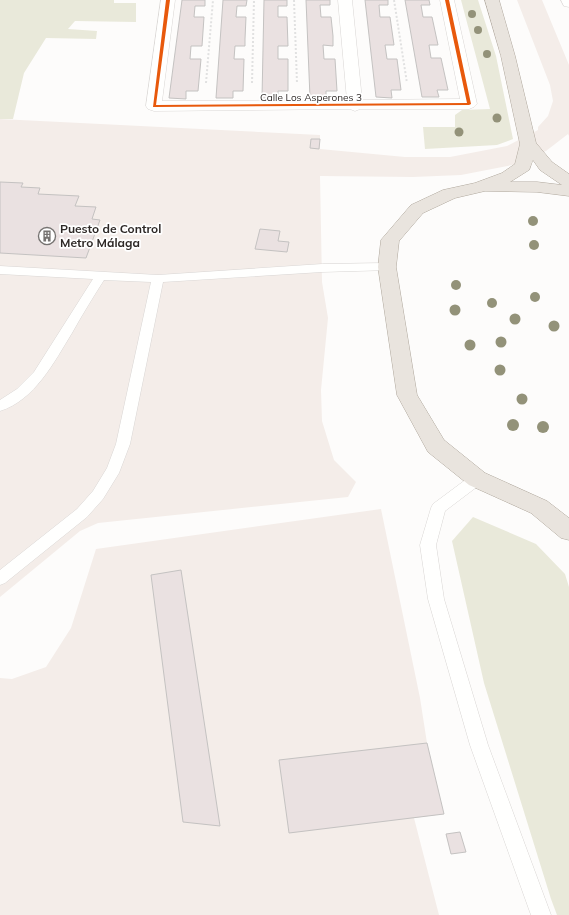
<svg xmlns="http://www.w3.org/2000/svg" width="569" height="915" font-family="Mulish,sans-serif">
<rect width="100%" height="100%" fill="#fdfcfb"/>
<path fill="#f4ede9" d="M 517,0 L 542,0 L 569,65 L 569,136 L 568,134 L 546,151 L 512,165 L 461,175 L 413,177 L 320,176 L 322,282 L 328,318 L 321,390 L 322,421 L 334,460 L 356,482 L 348,497 L 98,523 L 80,531 L 0,597 L 0,119 L 320,135 L 320,149 L 405,157 L 450,157 L 507,146 L 538,130 L 538,127 L 548,116 L 553,101 L 550,85 Z
M 381,509 L 420,698 L 427,743 L 444,814 L 414,818 L 439,915 L 0,915 L 0,678 L 12,679 L 46,667 L 71,628 L 96,549 Z"/>
<path fill="#e9e9da" d="M 0,0 L 114,0 L 114,3 L 136,3 L 136,22 L 75,21 L 68,29 L 97,31 L 96,39 L 46,38 L 24,73 L 13,119 L 0,119 Z
M 461,0 L 478,0 L 496,56 L 513,139 L 497,145 L 425,149 L 423,127 L 455,127 L 455,115 L 462,110 L 490,109 Z
M 473,517 L 536,544 L 565,574 L 569,587 L 569,915 L 557,915 L 551,899 L 484,683 L 452,541 Z"/>
<path fill="#eae1e1" stroke="#c4c2c1" d="M 182,0 L 205,0 L 205,6 L 195,6 L 194,17 L 204,17 L 202,46 L 191,46 L 190,59 L 201,59 L 198,91 L 186,91 L 186,99 L 169,98 Z
M 223,0 L 247,0 L 246,6 L 237,6 L 236,17 L 246,17 L 245,39 L 245,46 L 235,46 L 234,59 L 244,59 L 243,91 L 233,91 L 233,98 L 216,98 Z
M 264,0 L 287,0 L 287,6 L 278,6 L 278,17 L 287,17 L 288,46 L 278,46 L 278,59 L 288,59 L 288,91 L 278,91 L 278,98 L 262,98 Z
M 306,0 L 330,0 L 330,5 L 320,5 L 321,17 L 331,17 L 333,36 L 333,46 L 323,45 L 324,59 L 335,59 L 337,91 L 326,91 L 326,97 L 310,98 Z
M 365,0 L 388,0 L 388,5 L 379,5 L 380,17 L 390,17 L 394,45 L 385,45 L 387,59 L 397,59 L 401,90 L 391,90 L 392,98 L 376,97 Z
M 405,0 L 429,0 L 430,5 L 421,5 L 423,17 L 432,17 L 438,45 L 429,45 L 431,58 L 441,58 L 448,90 L 437,90 L 439,97 L 422,97 Z
M 311,139 L 320,139 L 319,149 L 310,148 Z
M 0,182 L 23,183 L 21,187 L 40,188 L 38,194 L 79,196 L 75,206 L 96,207 L 92,219 L 100,220 L 86,258 L 0,253 Z
M 260,229 L 280,231 L 278,241 L 289,242 L 287,252 L 255,249 Z
M 181,570 L 220,826 L 183,822 L 151,575 Z
M 427,743 L 444,814 L 289,833 L 279,760 Z
M 460,832 L 466,852 L 451,854 L 446,834 Z"/>
<g fill="none" stroke-linecap="round" stroke-linejoin="round">
<g stroke="#d9d6d4" stroke-width="1">
<path id="service" d="M 387,263 L 391,264 L 393,267 L 391,270 L 322,272 L 163,282 L 130,444 L 119,473 L 103,499 L 87,517 L 5,583 L 0,585 L 0,570 L 77,509 L 93,491 L 107,468 L 116,444 L 151,282 L 104,280 C 93,297 82,315 72,333 C 54,362 35,400 0,411 L 0,400 L 17,389 L 34,372 L 93,279 L 0,274 L 0,266 L 158,275 L 322,264 Z
M 477,474 L 482,475 L 484,479 L 482,483 L 445,511 L 436,545 L 444,599 L 488,745 L 551,915 L 531,915 L 470,745 L 428,599 L 420,545 L 431,508 L 433,504 L 472,475 Z"/>
</g>
<g stroke="#d9d6d4" stroke-width="1">
<path id="minor" d="M 161,0 L 175,0 L 162,101 L 347,100 L 338,0 L 352,0 L 362,100 L 460,99 L 440,0 L 454,0 L 477,104 L 474,107 L 469,109 L 360,109 L 355,111 L 350,109 L 154,111 L 148,109 L 146,106 Z
M 561,0 L 569,0 L 569,7 L 564,6 Z"/>
</g>
<g stroke="#afa79c" stroke-width="1">
<path id="primary" d="M 485,0 L 499,0 L 515,56 L 536,143 L 552,162 L 569,174 L 569,196 L 537,192 L 485,191 L 455,198 L 423,213 L 399,241 L 396,267 L 417,395 L 444,440 L 485,473 L 547,501 L 569,518 L 569,540 L 561,538 L 531,513 L 469,485 L 428,452 L 397,395 L 378,267 L 381,240 L 411,205 L 443,190 L 475,183 L 502,173 L 515,164 L 520,144 L 501,56 ZM 533,160 L 540,170 L 562,185 L 537,182 L 510,182 L 529,170 Z"/>
</g>
<path stroke="#e1e1e1" stroke-width="2" stroke-dasharray="2 2" stroke-linecap="butt" d="M 294,0 L 297,83
M 394,0 L 407,83
M 206,83 L 213,0
M 252,83 L 254,0"/>
<use href="#service" fill="#fffffe" fill-rule="evenodd"/>
<use href="#minor" fill="#fffffe" fill-rule="evenodd"/>
<use href="#primary" fill="#e9e4de" fill-rule="evenodd"/>
<g stroke="#fff" stroke-width="3">
<path id="cycleway" d="M 166,0 L 170,0 L 156,105 L 467,103 L 445,0 L 449,0 L 471,104 L 469,105 L 153,107 Z"/>
</g>
<use href="#cycleway" fill="#e8590c" fill-rule="evenodd"/>
</g>
<g fill="#939279">
<circle cx="472" cy="14" r="4"/>
<circle cx="478" cy="30" r="4"/>
<circle cx="487" cy="54" r="4"/>
<circle cx="497" cy="118" r="4.5"/>
<circle cx="459" cy="132" r="4.5"/>
<circle cx="533" cy="221" r="5"/>
<circle cx="534" cy="245" r="5"/>
<circle cx="456" cy="285" r="5"/>
<circle cx="535" cy="297" r="5"/>
<circle cx="492" cy="303" r="5"/>
<circle cx="455" cy="310" r="5.5"/>
<circle cx="515" cy="319" r="5.5"/>
<circle cx="554" cy="326" r="5.5"/>
<circle cx="501" cy="342" r="5.5"/>
<circle cx="470" cy="345" r="5.5"/>
<circle cx="500" cy="370" r="5.5"/>
<circle cx="522" cy="399" r="5.5"/>
<circle cx="513" cy="425" r="6"/>
<circle cx="543" cy="427" r="6"/>
</g>
<defs>
<g id="building-ring" transform="scale(0.9)"><circle r="9.5" fill="#fff" stroke="#767371" stroke-width="1.5"/><path d="M-4-6H4V6H1V3H-1V6H-4ZM-2.5-4.3h1.7v1.8h-1.7ZM.8-4.3h1.7v1.8H.8ZM-2.5-1h1.7V.8h-1.7ZM.8-1h1.7V.8H.8Z" fill="#767371"/></g>
</defs>
<g fill-rule="evenodd">
<use href="#building-ring" x="47" y="236"/>
</g>
<g text-anchor="middle" stroke-width="3.5" stroke-linejoin="round" paint-order="stroke">
<g font-size="10" fill="#2e2927" stroke="#fff">
<text x="311" y="101">Calle Los Asperones 3</text>
</g>
<g font-size="12" font-weight="bold" fill="#2e2927" stroke="#fff" text-anchor="start">
<text x="60" y="233">Puesto de Control<tspan x="60" dy="14">Metro Málaga</tspan></text>
</g>
</g>
</svg>
